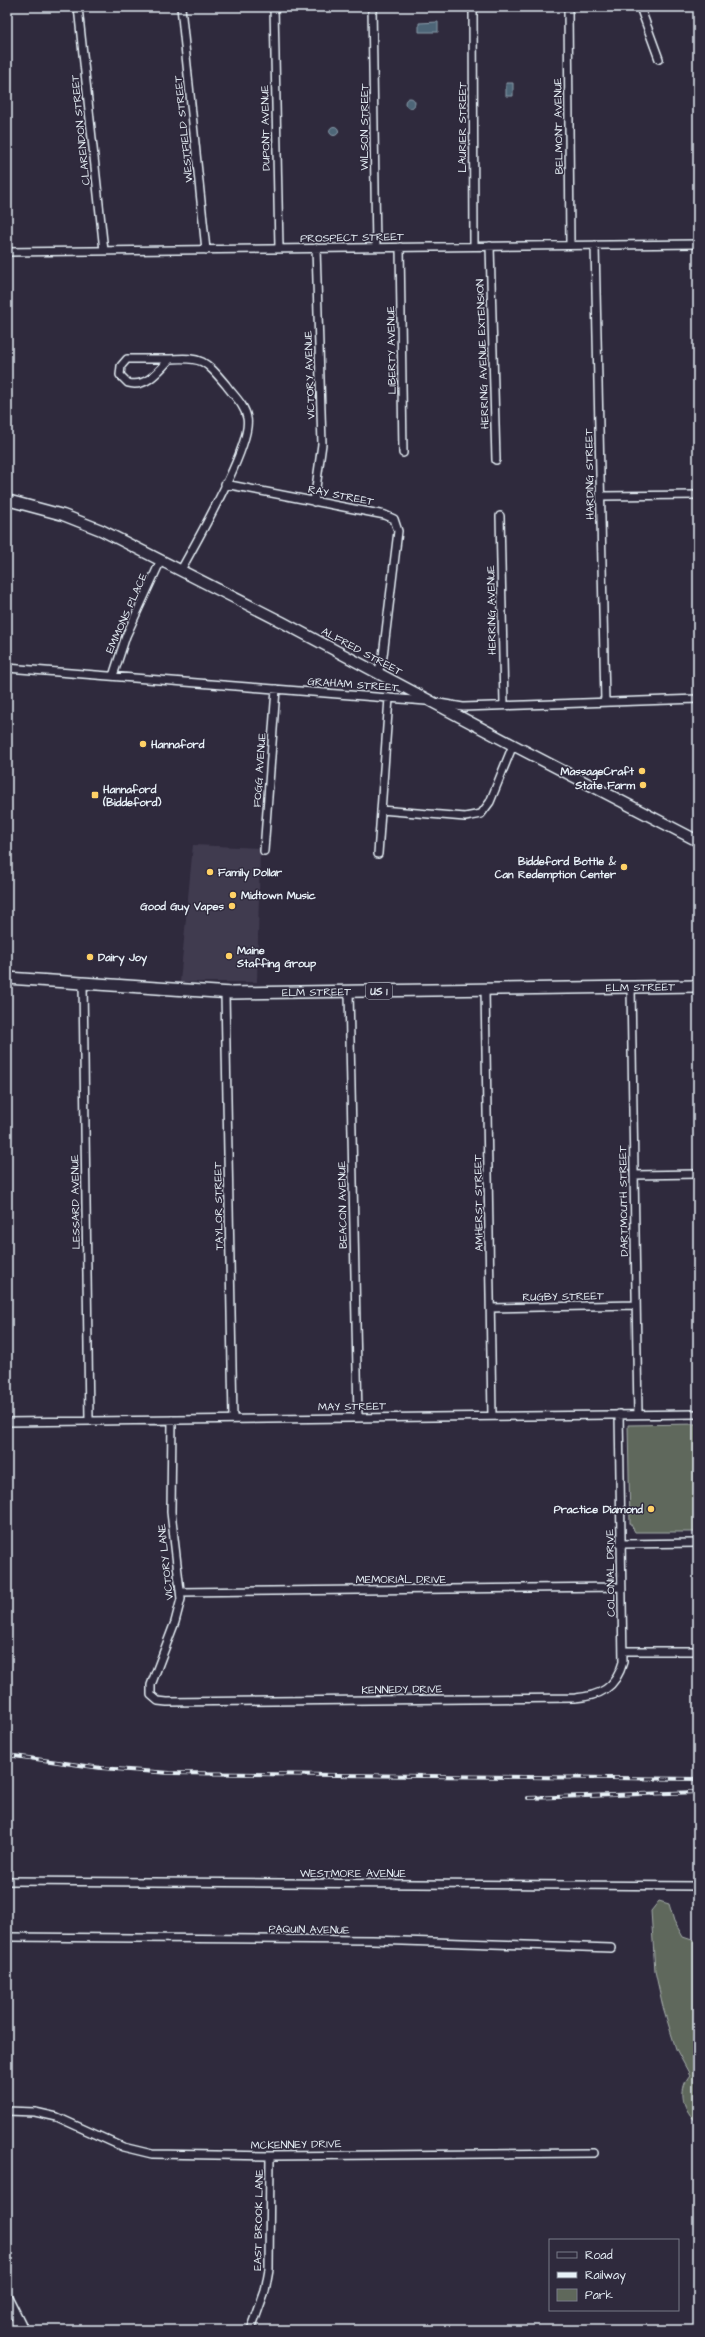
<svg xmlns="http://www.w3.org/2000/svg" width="705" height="2337" font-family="'Architects Daughter',sans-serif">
<rect width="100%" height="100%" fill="#2f2a3d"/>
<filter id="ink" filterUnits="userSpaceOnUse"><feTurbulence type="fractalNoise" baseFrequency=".025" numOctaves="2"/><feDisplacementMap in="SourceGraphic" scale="8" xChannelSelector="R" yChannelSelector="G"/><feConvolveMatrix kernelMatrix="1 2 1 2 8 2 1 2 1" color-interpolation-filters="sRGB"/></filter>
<g filter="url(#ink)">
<path fill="#413b50" d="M 193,845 L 260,848 L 257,982 L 180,982 Z"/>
<path fill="#5f685b" stroke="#a4acaa" d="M 698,1424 L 698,1532 L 635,1532 L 630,1523 L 628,1425 Z
M 659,1901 L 669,1904 L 674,1921 L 683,1937 L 698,1942 L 698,2123 C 683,2111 677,2090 690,2075 L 676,2049 L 663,2007 L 655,1971 L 651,1911 Z"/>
<path fill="#4d6577" stroke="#8b9dab" d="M 438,22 L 438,32 L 419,32 L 419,23 Z
M 506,83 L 513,83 L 513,96 L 506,96 Z
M405 103a5 5 0 1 1 10 0a5 5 0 1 1-10 0Z
M329.5 131a4.5 4.5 0 1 1 9 0a4.5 4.5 0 1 1-9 0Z"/>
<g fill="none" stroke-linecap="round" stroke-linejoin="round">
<g stroke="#e8f1f8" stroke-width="10">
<path id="street" d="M 78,7 L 104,251
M 181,7 L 206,250
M 274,7 L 279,248
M 372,7 L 376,247
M 473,7 L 474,246
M 568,7 L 570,245
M 640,7 L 659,59
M 595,245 L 605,702
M 490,246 L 496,460
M 400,247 L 403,453
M 7,252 L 698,244
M 170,359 L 127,359 L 121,366 L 120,375 L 128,383 C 146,388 159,371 170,359 C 202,357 205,360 226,385 C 233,395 245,405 247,418 C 253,444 196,542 181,570
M 225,484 L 385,515 L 394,519 L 398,531 L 383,656 L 378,673
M 601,496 L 698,495
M 314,502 L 322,444 L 316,248
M 500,516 L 504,704
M 7,668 L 426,701
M 113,676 L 126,636 L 161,560
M 439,703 L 463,707 L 698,699
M 381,810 L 465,817 L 481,814 L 490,802 L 513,745
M 264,851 L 276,689
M 378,854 L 389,698
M 83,983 L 89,1420
M 631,988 L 638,1414
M 485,989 L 492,1416
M 349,992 L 358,1417
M 225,993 L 233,1419
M 634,1175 L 698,1174
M 491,1308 L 636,1305
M 172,1420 L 171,1512 L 181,1599 L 175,1622 L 151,1685 L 151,1695 L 158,1701 L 167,1702 L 575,1698 C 600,1696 616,1688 623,1662 L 619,1414
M 7,1422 L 698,1414
M 620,1544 L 698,1543
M 181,1592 L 621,1587
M 624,1651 L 698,1651
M 7,1881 L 698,1886
M 7,1937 L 373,1940 L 611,1948
M 7,2111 L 35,2112 L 57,2117 L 123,2147 L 152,2154 L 270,2156 L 594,2153
M 7,2326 L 18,2321
M 251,2330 L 265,2291 L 269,2269 L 270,2156"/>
</g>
<g stroke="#e8f1f8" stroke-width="13">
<path id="secondary" d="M 7,500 L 63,515 L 101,530 L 282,622 L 513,745 L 698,841
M 7,2298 L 23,2330"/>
</g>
<g stroke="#e8f1f8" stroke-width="14">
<g id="primary">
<path id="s1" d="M 7,978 L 232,993 L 698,986"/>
</g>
</g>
<use href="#street" stroke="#2f2a3d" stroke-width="7"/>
<use href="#secondary" stroke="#2f2a3d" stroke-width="10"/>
<use href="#primary" stroke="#2f2a3d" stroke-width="11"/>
<g stroke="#e8f1f8" stroke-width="4">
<path id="rail" d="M 7,1755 L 101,1768 L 170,1773 L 698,1779
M 528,1798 L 698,1792"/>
</g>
<use href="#rail" stroke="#2f2a3d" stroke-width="2.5" stroke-dasharray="8" stroke-linecap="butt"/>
</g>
</g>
<g fill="#ffd166" stroke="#2f2a3d" stroke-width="1.5">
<circle cx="143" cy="744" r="4"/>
<circle cx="642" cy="771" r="4"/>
<circle cx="643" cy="785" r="4"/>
<rect x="91" y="791" width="8" height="8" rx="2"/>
<circle cx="624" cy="867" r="4"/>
<circle cx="210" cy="872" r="4"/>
<circle cx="233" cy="895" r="4"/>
<circle cx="232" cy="906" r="4"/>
<circle cx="229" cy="956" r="4"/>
<circle cx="90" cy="957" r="4"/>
<circle cx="651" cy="1509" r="4"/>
</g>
<g text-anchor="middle" stroke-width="3" stroke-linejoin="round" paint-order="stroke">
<rect fill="#2f2a3d" stroke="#b0b5c0" stroke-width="1" x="366" y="983" width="26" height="16" rx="3"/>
<g font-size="10" font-weight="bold" fill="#e8f1f8">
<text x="379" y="995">US 1</text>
</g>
<g font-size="11" fill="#e8f1f8" stroke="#2f2a3d">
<text transform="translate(558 126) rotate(-91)" y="4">BELMONT AVENUE</text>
<text transform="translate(364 127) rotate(-90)" y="4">WILSON STREET</text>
<text transform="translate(462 127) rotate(-90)" y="4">LAURIER STREET</text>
<text transform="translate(265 128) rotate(-91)" y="4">DUPONT AVENUE</text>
<text transform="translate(183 129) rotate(-96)" y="4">WESTFIELD STREET</text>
<text transform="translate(80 130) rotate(-96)" y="4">CLARENDON STREET</text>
<text transform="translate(352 237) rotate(-1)" y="4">PROSPECT STREET</text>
<text transform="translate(391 350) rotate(-91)" y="4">LIBERTY AVENUE</text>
<text transform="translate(482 354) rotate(-92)" y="4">HERRING AVENUE EXTENSION</text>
<text transform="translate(309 375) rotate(-92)" y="4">VICTORY AVENUE</text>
<text transform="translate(589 474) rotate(-91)" y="4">HARDING STREET</text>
<text transform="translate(341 495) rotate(11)" y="4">RAY STREET</text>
<text transform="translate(491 610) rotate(-91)" y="4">HERRING AVENUE</text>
<text transform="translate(126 613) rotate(-66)" y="4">EMMONS PLACE</text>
<text transform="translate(362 651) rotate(28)" y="4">ALFRED STREET</text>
<text transform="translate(353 684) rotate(4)" y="4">GRAHAM STREET</text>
<text transform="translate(259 770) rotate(-86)" y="4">FOGG AVENUE</text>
<text dy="4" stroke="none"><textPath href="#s1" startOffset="634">ELM STREET</textPath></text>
<text dy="4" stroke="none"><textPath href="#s1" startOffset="310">ELM STREET</textPath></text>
<text transform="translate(623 1201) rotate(-91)" y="4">DARTMOUTH STREET</text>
<text transform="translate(75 1202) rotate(-91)" y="4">LESSARD AVENUE</text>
<text transform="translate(478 1203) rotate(-91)" y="4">AMHERST STREET</text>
<text transform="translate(342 1205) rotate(-91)" y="4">BEACON AVENUE</text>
<text transform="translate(218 1206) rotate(-91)" y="4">TAYLOR STREET</text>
<text transform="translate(563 1296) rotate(-1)" y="4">RUGBY STREET</text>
<text transform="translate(352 1406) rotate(-1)" y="4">MAY STREET</text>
<text transform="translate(165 1562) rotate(-96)" y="4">VICTORY LANE</text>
<text transform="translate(610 1573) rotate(-91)" y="4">COLONIAL DRIVE</text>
<text x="401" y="1583">MEMORIAL DRIVE</text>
<text transform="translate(402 1689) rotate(-1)" y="4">KENNEDY DRIVE</text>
<text x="353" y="1877">WESTMORE AVENUE</text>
<text transform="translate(309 1929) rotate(1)" y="4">PAQUIN AVENUE</text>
<text transform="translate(296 2144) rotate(-1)" y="4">MCKENNEY DRIVE</text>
<text transform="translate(258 2220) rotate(-89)" y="4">EAST BROOK LANE</text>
</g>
<g font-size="11" font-weight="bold" fill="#e8f1f8" stroke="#2f2a3d" text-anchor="start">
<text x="151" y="748">Hannaford</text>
<text x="634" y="775" text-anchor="end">MassageCraft</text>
<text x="635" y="789" text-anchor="end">State Farm</text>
<text x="103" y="793">Hannaford<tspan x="103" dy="13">(Biddeford)</tspan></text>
<text x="616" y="865" text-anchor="end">Biddeford Bottle &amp;<tspan x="616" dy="13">Can Redemption Center</tspan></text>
<text x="218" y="876">Family Dollar</text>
<text x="241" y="899">Midtown Music</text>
<text x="224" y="910" text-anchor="end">Good Guy Vapes</text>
<text x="237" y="954">Maine<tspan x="237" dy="13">Staffing Group</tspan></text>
<text x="98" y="961">Dairy Joy</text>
<text x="643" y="1513" text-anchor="end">Practice Diamond</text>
</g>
</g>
<rect width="705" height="2337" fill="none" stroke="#2f2a3d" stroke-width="24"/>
<rect x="12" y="12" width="681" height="2313" fill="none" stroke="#e8f1f8" stroke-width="1.5" filter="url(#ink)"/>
<rect x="549" y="2239" width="130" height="72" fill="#2f2a3d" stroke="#797a88"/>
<rect x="557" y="2252" width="20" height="6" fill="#2f2a3d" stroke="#797a88"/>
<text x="585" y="2259" font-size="12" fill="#e8f1f8">Road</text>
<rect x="557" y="2272" width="20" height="6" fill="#e8f1f8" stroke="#797a88"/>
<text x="585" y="2279" font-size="12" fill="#e8f1f8">Railway</text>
<rect x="557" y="2289" width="20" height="12" fill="#5f685b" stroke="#797a88"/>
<text x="585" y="2299" font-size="12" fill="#e8f1f8">Park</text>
</svg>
